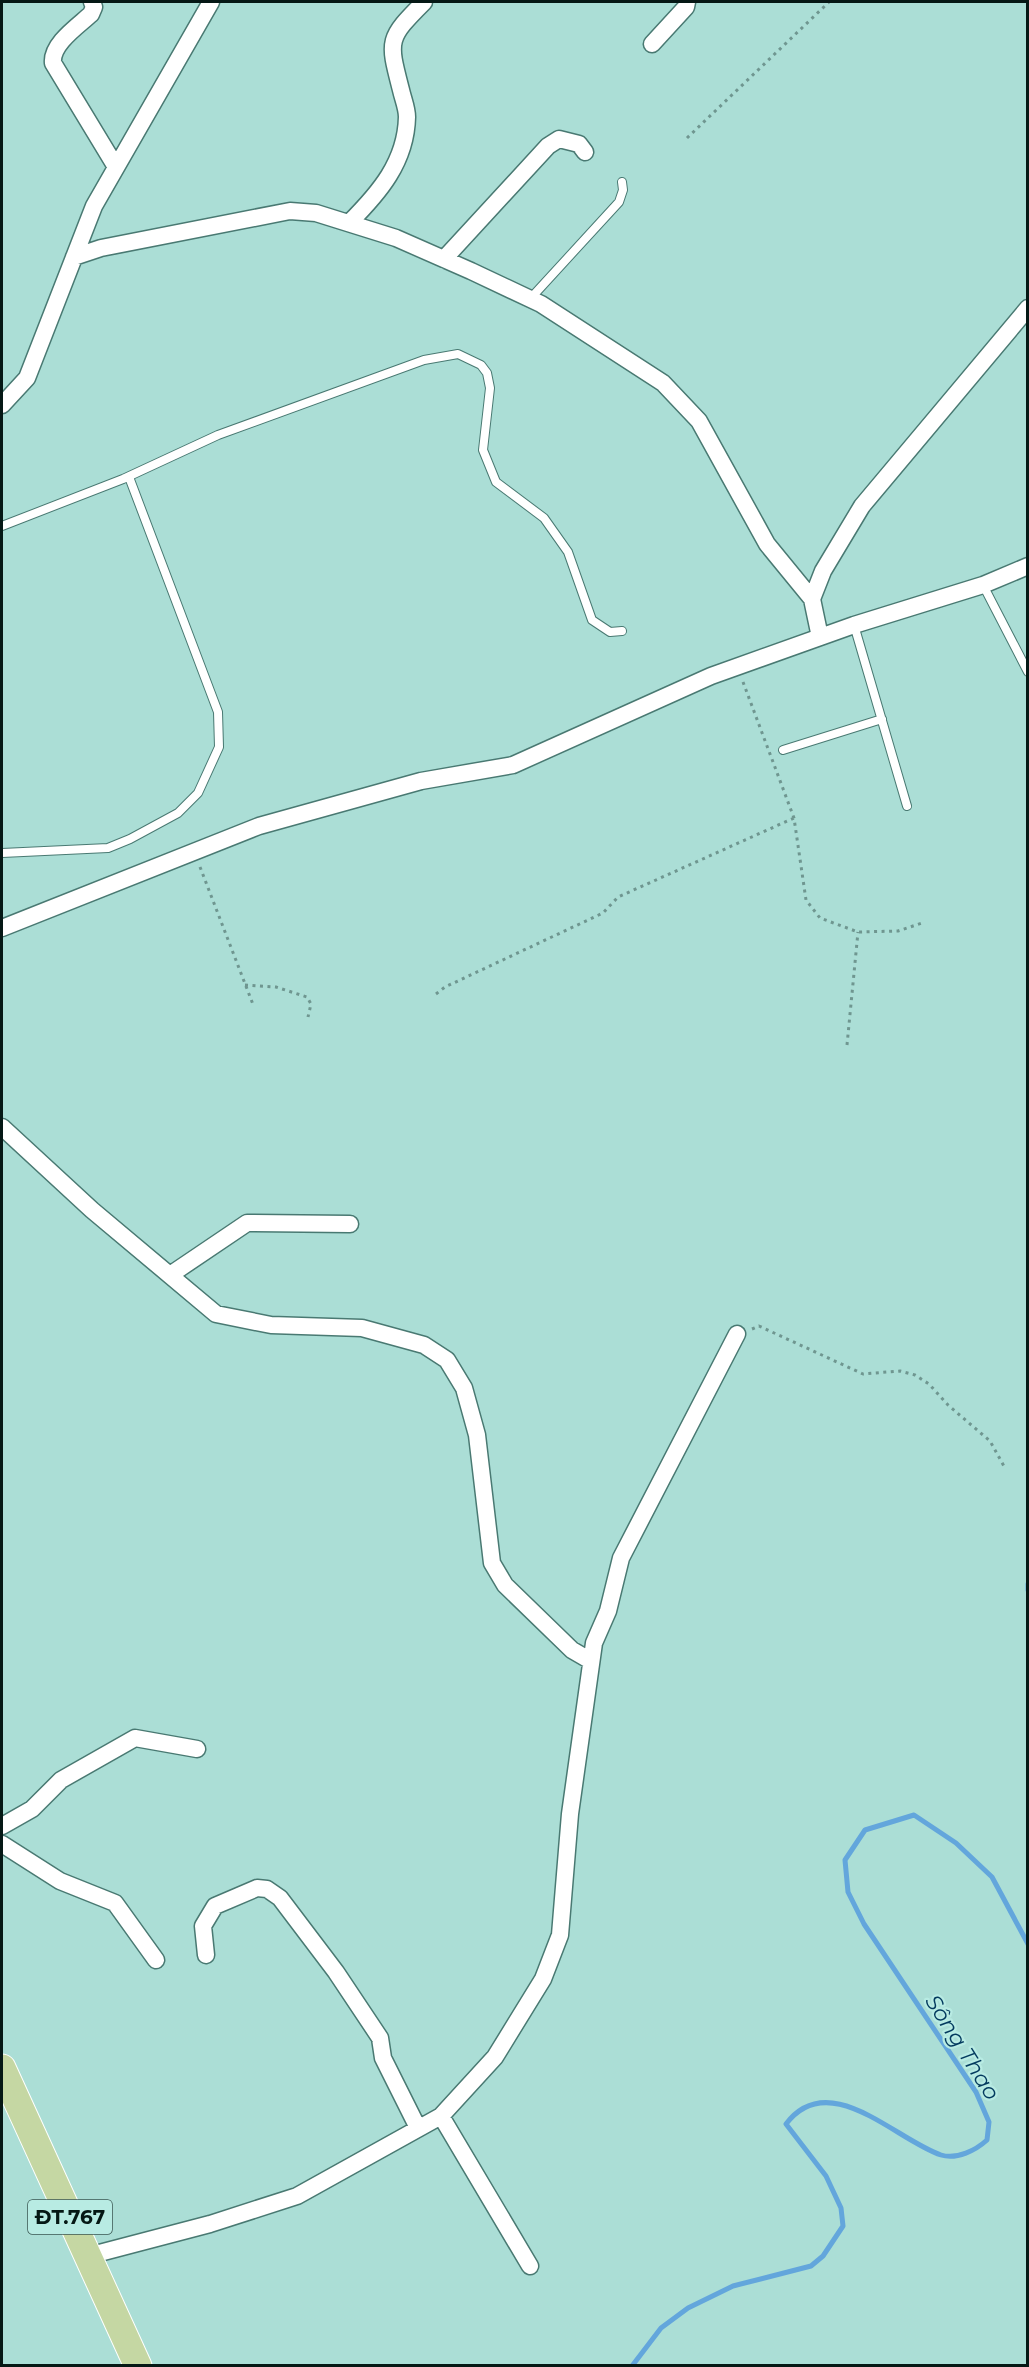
<svg xmlns="http://www.w3.org/2000/svg" width="1029" height="2367" font-family="Montserrat,sans-serif">
<rect width="100%" height="100%" fill="#abded6"/>
<g fill="none" stroke-linecap="round" stroke-linejoin="round">
<path stroke="#63a6dc" stroke-width="5" d="M 1028,1584 L 1028,1590
M 632,2366 L 661,2328 L 688,2308 L 733,2286 L 811,2266 L 823,2256 L 843,2226 L 841,2208 L 826,2176 L 786,2124 C 829,2067 896,2140 941,2155 C 957,2160 976,2150 987,2140 L 989,2122 L 976,2092 L 864,1924 L 848,1892 L 845,1860 L 865,1830 L 914,1815 L 956,1843 L 992,1877 L 1028,1944"/>
<g stroke="#497972" stroke-width="10">
<path id="lane" d="M 530,299 L 619,202 L 623,190 L 622,182
M 2,526 L 123,479 L 218,435 L 424,360 L 458,354 L 481,365 L 487,373 L 490,388 L 483,450 L 496,482 L 544,518 L 568,552 L 592,620 L 610,632 L 622,631
M 983,585 L 1028,672
M 854,625 L 907,806
M 783,750 L 882,719
M 2,853 L 108,848 L 130,839 L 178,813 L 198,793 L 219,747 L 218,712 L 129,477"/>
</g>
<g stroke="#497972" stroke-width="19">
<path id="street" d="M 92,2 L 94,7 L 91,14 C 78,26 51,44 53,63 L 116,167
M 652,44 L 686,7 L 687,2
M 349,223 C 379,193 406,162 407,117 C 407,108 403,99 401,90 C 388,40 387,39 424,2
M 74,257 L 101,248 L 290,211 L 316,213 L 396,238 L 471,271 L 541,304 L 663,383 L 699,421 L 767,544 L 812,599
M 444,259 L 548,146 L 559,139 L 579,144 L 585,152
M 2,405 L 27,378 L 94,206 L 211,2
M 820,637 L 812,599 L 823,571 L 862,506 L 1028,308
M 2,928 L 259,826 L 421,781 L 513,765 L 711,676 L 854,625 L 983,585 L 1028,566
M 2,1127 L 92,1210 L 216,1314 L 271,1325 L 362,1328 L 424,1345 L 447,1360 L 464,1388 L 477,1435 L 492,1563 L 505,1585 L 572,1650 L 591,1661
M 170,1275 L 247,1223 L 350,1224
M 2,1826 L 32,1809 L 61,1780 L 135,1738 L 197,1749
M 2,1844 L 60,1881 L 115,1903 L 156,1960
M 206,1955 L 203,1926 L 215,1906 L 257,1888 L 267,1889 L 280,1898 L 336,1972 L 380,2038 L 383,2058 L 418,2128
M 441,2116 L 530,2266
M 88,2256 L 210,2224 L 297,2196 L 441,2116 L 495,2057 L 543,1979 L 560,1935 L 570,1814 L 594,1643 L 608,1611 L 621,1558 L 737,1334"/>
</g>
<g stroke="#fff" stroke-width="29">
<path id="primary" d="M 2,2068 L 138,2366"/>
</g>
<path stroke="#6f9690" stroke-width="3" stroke-dasharray="3 4.5" stroke-linecap="butt" d="M 687,138 L 829,2
M 743,682 L 794,818 L 806,900 L 820,918 L 858,932 L 898,931 L 925,922
M 200,867 L 254,1007
M 245,985 L 276,987 L 307,997 L 311,1004 L 308,1017
M 436,994 L 445,987 L 603,913 L 618,897 L 794,818
M 847,1045 L 858,932
M 752,1329 L 759,1326 L 863,1374 L 900,1371 L 915,1375 L 929,1384 L 948,1405 L 990,1441 L 1005,1468"/>
<use href="#lane" stroke="#fff" stroke-width="8"/>
<use href="#street" stroke="#fff" stroke-width="16"/>
<use href="#primary" stroke="#c5d7a3" stroke-width="27"/>
</g>
<g text-anchor="middle" stroke-width="4.5" stroke-linejoin="round" paint-order="stroke">
<rect fill="#b8ebe3" stroke="#3b5753" stroke-width="1.5" x="28" y="2200" width="84" height="34" rx="4.5"/>
<g font-size="20" font-weight="bold" fill="#051815">
<text x="70" y="2224">ĐT.767</text>
</g>
<g font-size="22" font-style="italic" fill="#033a5e" stroke="#b8ebe3">
<text transform="translate(963 2047) rotate(58)" y="8">Sông Thao</text>
</g>
</g>
<rect width="1029" height="2367" fill="none" stroke="#051815" stroke-width="6"/>
</svg>
